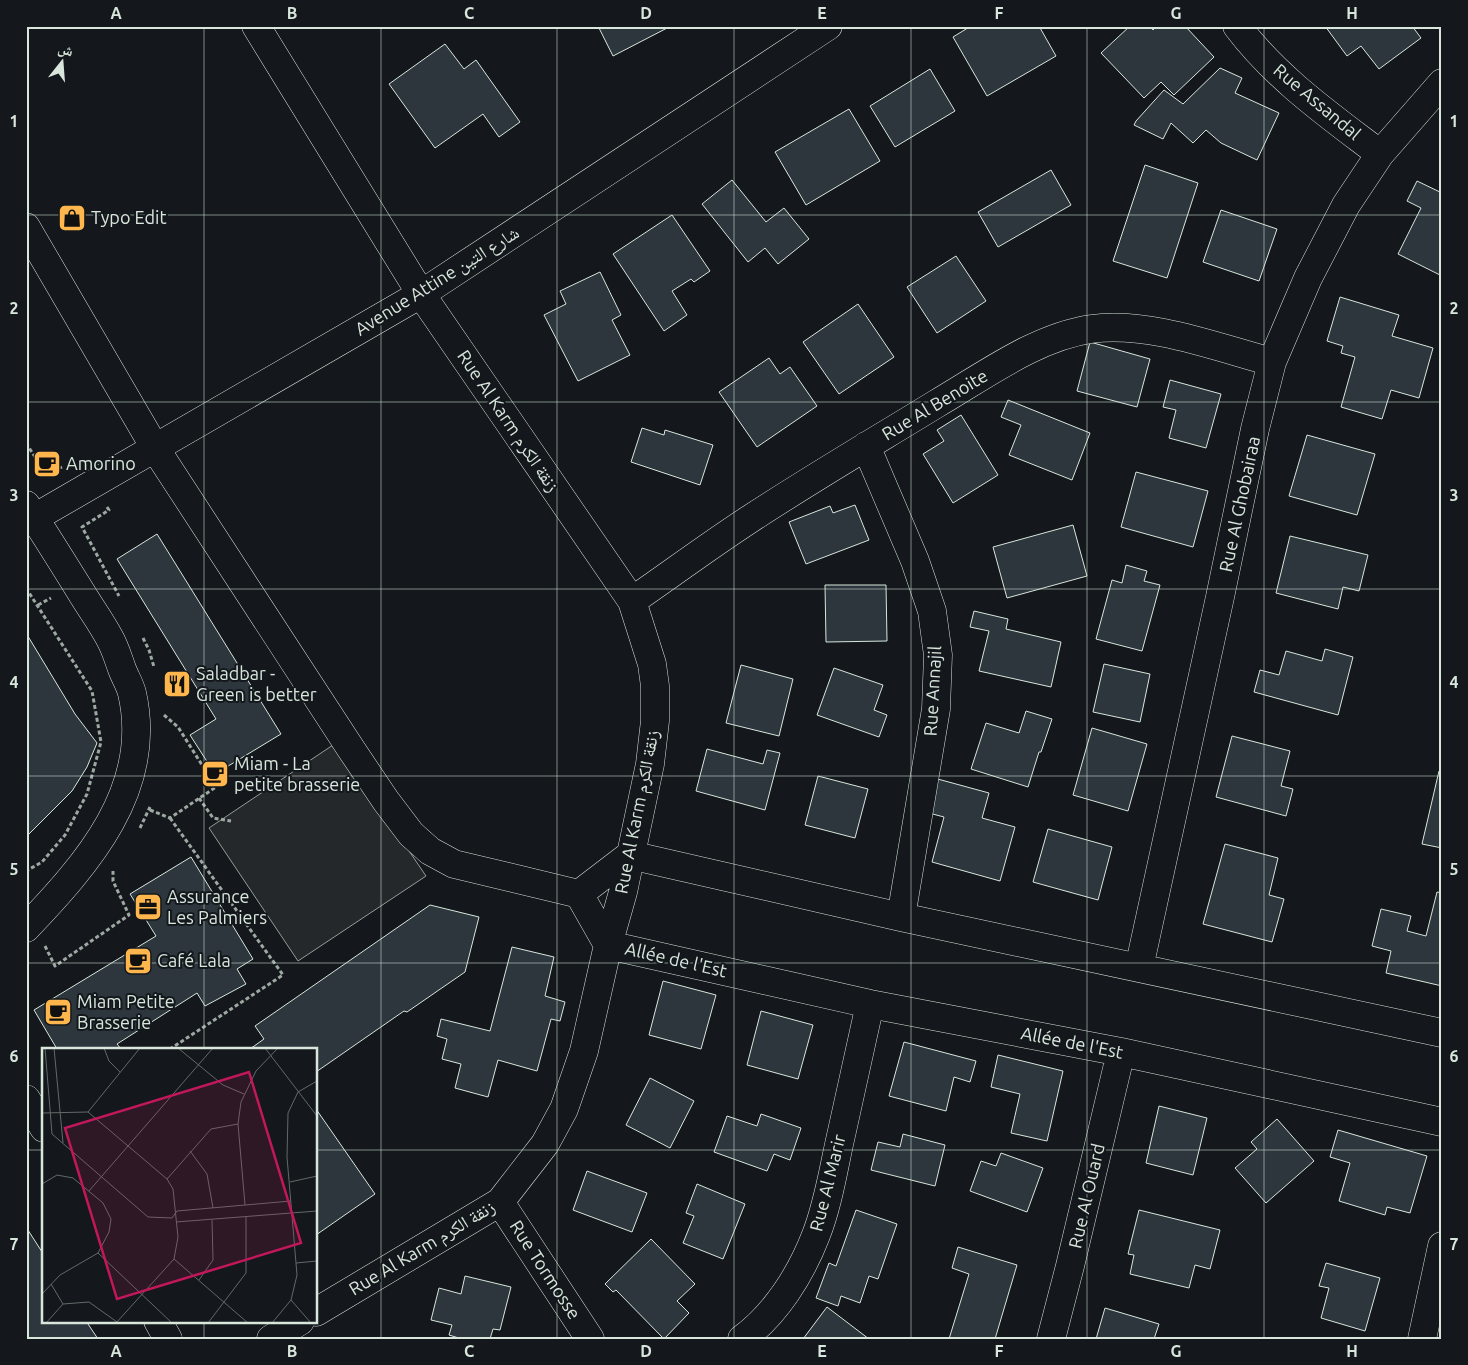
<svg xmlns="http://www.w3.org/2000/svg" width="1468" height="1365" font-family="Ubuntu,'Noto Naskh Arabic',sans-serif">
<rect width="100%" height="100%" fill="#14181c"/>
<path fill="#24282b" stroke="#939e99" d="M 336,743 L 426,876 L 298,961 L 209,828 Z"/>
<path fill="#2c363c" stroke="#d8e6dc" d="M 598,26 L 671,26 L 613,56 Z
M 971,26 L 1039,26 L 1056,56 L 987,96 L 953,37 Z
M 1130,26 L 1150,26 L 1153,30 L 1157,26 L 1185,26 L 1214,57 L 1174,95 L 1161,82 L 1144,98 L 1101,53 Z
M 1325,26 L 1412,26 L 1421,38 L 1379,69 L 1361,46 L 1347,56 Z
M 445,44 L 464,69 L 476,60 L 520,122 L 499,137 L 483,114 L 435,148 L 389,84 Z
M 1220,68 L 1242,78 L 1235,93 L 1279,113 L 1257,160 L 1221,143 L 1206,130 L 1193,143 L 1171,123 L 1163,139 L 1134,125 L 1136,121 L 1164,90 L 1183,104 Z
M 930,69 L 955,111 L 895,147 L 870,106 Z
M 849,109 L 880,161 L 806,205 L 775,152 Z
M 1145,165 L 1198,183 L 1167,278 L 1113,261 Z
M 1051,170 L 1071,205 L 998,247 L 978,212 Z
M 732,180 L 766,222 L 784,208 L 809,239 L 778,264 L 765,248 L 748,262 L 702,204 Z
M 1417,181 L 1442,193 L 1442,276 L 1398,254 L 1421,208 L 1407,201 Z
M 1221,210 L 1277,229 L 1259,281 L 1203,262 Z
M 672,215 L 710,271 L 694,282 L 691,279 L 672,291 L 687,315 L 664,331 L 613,254 Z
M 956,256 L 986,301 L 937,333 L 907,287 Z
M 600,272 L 621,315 L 612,320 L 630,355 L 578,381 L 544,315 L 566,304 L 560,291 Z
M 1340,297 L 1399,315 L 1392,336 L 1433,348 L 1419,398 L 1391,390 L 1382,419 L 1341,407 L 1355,357 L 1341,353 L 1343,346 L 1327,341 Z
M 858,304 L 894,357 L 839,394 L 803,342 Z
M 1090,342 L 1150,359 L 1137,407 L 1077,391 Z
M 769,358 L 780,374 L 790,367 L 817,406 L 757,447 L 719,392 Z
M 1170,380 L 1221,394 L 1206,448 L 1169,438 L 1176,410 L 1163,407 Z
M 1008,400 L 1090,433 L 1072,480 L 1009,455 L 1021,425 L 1001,417 Z
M 961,415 L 998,475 L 953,503 L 923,454 L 944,441 L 937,430 Z
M 642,428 L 664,435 L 665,430 L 713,445 L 700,485 L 631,462 Z
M 1307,435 L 1375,454 L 1357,515 L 1289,496 Z
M 1136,472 L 1208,491 L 1193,547 L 1121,527 Z
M 855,505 L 869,540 L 806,564 L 789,522 L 830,506 L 833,513 Z
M 1073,525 L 1087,576 L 1007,598 L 993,547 Z
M 157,534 L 281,734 L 215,774 L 190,735 L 216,719 L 117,559 Z
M 1290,536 L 1368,555 L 1359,591 L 1343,587 L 1338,609 L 1276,593 Z
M 1126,565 L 1147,571 L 1144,581 L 1160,585 L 1142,651 L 1096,639 L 1112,580 L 1122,583 Z
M 825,585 L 886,585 L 887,641 L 826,642 Z
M 974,611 L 1008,619 L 1006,629 L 1061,642 L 1051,687 L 979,671 L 989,631 L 970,627 Z
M 26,633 L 75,714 L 97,743 L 87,767 L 72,791 L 26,837 Z
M 1325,649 L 1353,657 L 1338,715 L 1254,692 L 1260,670 L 1279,675 L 1286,651 L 1322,661 Z
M 1104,664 L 1150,674 L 1140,722 L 1093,712 Z
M 741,665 L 793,679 L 779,736 L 726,723 Z
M 834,668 L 883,685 L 874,710 L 887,715 L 879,737 L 817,715 Z
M 1026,711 L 1052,719 L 1041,752 L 1039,752 L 1028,787 L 971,769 L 986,723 L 1019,733 Z
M 1092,728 L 1147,744 L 1128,811 L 1073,795 Z
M 1232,736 L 1290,751 L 1281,786 L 1293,789 L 1286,816 L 1216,797 Z
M 707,749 L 763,764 L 767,750 L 780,753 L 765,810 L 696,791 Z
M 1439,771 L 1442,771 L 1442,848 L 1422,844 Z
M 818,776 L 868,789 L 855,838 L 805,825 Z
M 934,778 L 989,793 L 982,818 L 1015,827 L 1000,881 L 932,862 L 944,817 L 925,812 Z
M 1048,829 L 1112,847 L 1098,900 L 1033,882 Z
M 1225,844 L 1278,858 L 1269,895 L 1284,899 L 1272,942 L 1203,924 Z
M 191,857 L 253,959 L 237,969 L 246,984 L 205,1006 L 197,993 L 117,1044 L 121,1049 L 57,1049 L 34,1010 L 156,936 L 130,894 Z
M 1437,892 L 1442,893 L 1442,986 L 1386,973 L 1391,951 L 1372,946 L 1381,909 L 1411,916 L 1407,931 L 1426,936 Z
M 430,905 L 479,917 L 465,972 L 407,1012 L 404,1011 L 316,1072 L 316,1049 L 250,1049 L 264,1039 L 255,1026 Z
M 512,947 L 554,957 L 545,996 L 565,1002 L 560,1021 L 551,1019 L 537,1071 L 498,1060 L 488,1097 L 455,1088 L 461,1064 L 442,1059 L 447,1039 L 437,1036 L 441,1019 L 490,1031 Z
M 663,981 L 716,995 L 701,1049 L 649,1035 Z
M 761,1011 L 813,1025 L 798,1079 L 747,1065 Z
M 904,1042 L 976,1061 L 970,1082 L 954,1077 L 946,1111 L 889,1096 Z
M 998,1055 L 1063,1071 L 1047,1141 L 1011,1133 L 1020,1094 L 991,1087 Z
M 650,1078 L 694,1101 L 670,1148 L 626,1125 Z
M 1159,1106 L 1207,1118 L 1193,1175 L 1146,1163 Z
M 316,1109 L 375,1194 L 316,1235 Z
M 761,1114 L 801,1128 L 790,1160 L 774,1154 L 767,1171 L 714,1152 L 727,1116 L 757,1126 Z
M 1277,1119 L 1314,1161 L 1266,1203 L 1235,1168 L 1257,1149 L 1251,1142 Z
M 1338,1130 L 1427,1156 L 1410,1213 L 1387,1207 L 1385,1215 L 1339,1201 L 1350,1163 L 1330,1157 Z
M 903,1134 L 945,1145 L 935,1186 L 871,1170 L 878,1142 L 900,1147 Z
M 1001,1153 L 1043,1168 L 1027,1212 L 970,1191 L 981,1161 L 996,1166 Z
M 587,1171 L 647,1193 L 632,1232 L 573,1210 Z
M 697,1184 L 745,1204 L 723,1259 L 683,1243 L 694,1216 L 686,1213 Z
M 856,1210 L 897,1224 L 878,1279 L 869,1276 L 860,1303 L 841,1296 L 838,1306 L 816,1298 L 829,1263 L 836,1266 Z
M 1139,1210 L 1220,1230 L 1210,1269 L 1195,1265 L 1189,1288 L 1130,1274 L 1134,1255 L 1128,1254 Z
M 26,1227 L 44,1255 L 44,1321 L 86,1321 L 98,1339 L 26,1339 Z
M 651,1239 L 695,1284 L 677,1301 L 689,1313 L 664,1339 L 616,1290 L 613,1292 L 605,1284 Z
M 958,1247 L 1017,1265 L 995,1339 L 949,1339 L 969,1274 L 952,1268 Z
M 1326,1263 L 1380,1278 L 1365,1331 L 1321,1318 L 1329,1288 L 1319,1286 Z
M 465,1276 L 511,1287 L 500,1330 L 493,1329 L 490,1339 L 462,1339 L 449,1335 L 452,1325 L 431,1320 L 439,1288 L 461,1294 Z
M 827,1307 L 869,1339 L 803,1339 Z
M 1105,1308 L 1159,1324 L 1154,1339 L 1096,1339 Z"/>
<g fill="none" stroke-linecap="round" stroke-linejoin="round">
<g stroke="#d8e6dc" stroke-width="29">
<path id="minor" d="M 256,26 L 421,294 L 632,601 L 652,664 L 655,686 L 655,721 L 650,764 L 623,892 L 608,945 L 584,1051 L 564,1109 L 545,1144 L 500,1202 L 316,1312
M 1237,26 C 1276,78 1329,115 1380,154
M 26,227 L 155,448 L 351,749 L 386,801 L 411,834 L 430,851 L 454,864 L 579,894
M 866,446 L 915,561 L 932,611 L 938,655 L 936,709 L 901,917
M 26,505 C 45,534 63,563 81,592 C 90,607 101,622 109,637 C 115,647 118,658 122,669 C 125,677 130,685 132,693 C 154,789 87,864 26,928
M 34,518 L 421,294 L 828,26
M 632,601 C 671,574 710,545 750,519 C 811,479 874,442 936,404 C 984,376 1036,337 1091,329 C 1149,321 1216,347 1272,362
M 579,894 L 608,945 L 870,1004 L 1121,1052 L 1442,1122
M 579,894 L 630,855 L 901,917 L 1442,1033
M 1139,968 L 1220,597 L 1255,429 L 1272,362 L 1308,278 L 1346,205 L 1380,154 L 1442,83
M 26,1099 L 44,1128
M 500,1202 L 590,1339
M 158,1321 L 168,1339
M 271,1339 L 300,1321
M 742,1339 C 776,1314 801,1274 816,1235 C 829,1202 834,1165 842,1131 C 851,1089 861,1046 870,1004
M 1051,1339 L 1070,1266 L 1121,1052
M 1422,1339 L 1442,1246"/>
</g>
<path stroke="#9da8a2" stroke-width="3" stroke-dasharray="4 2.5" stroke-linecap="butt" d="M 26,443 L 46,474 L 62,467
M 107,507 L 109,510 L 82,527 L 119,596
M 26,588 L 92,691 L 101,742 L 87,794 L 65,835 L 42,862 L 26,871
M 38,605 L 51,598
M 143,638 L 149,650 L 154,667
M 199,798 L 213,818 L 231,821
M 150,810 L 170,818 L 216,787 L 178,727 L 164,715
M 170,818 L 283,975 L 170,1049
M 140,828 L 150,807
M 45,946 L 55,966 L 129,915 L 113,881 L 113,871"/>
<use href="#minor" stroke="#14181c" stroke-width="28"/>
</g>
<path fill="none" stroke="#d8e6dc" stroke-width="1" stroke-opacity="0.55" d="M 204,26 L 204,1049M 381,26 L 381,1339M 557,26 L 557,1339M 734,26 L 734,1339M 911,26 L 911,1339M 1087,26 L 1087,1339M 1264,26 L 1264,1339M 26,215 L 1442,215M 26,402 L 1442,402M 26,589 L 1442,589M 26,776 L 1442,776M 26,963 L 1442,963M 26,1150 L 44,1150M 316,1150 L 1442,1150M 204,1321 L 204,1339"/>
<defs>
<g id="shop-square" transform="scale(1.4375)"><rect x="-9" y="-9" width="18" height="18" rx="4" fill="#ffb74d" stroke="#14181c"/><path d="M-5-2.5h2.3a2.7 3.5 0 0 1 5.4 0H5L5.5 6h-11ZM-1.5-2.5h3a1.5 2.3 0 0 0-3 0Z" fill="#111"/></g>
<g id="cafe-square" transform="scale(1.4375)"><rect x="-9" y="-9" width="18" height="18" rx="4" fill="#ffb74d" stroke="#14181c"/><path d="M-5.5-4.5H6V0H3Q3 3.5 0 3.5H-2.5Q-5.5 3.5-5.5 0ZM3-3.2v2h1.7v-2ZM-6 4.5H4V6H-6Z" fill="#111"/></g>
<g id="restaurant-square" transform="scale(1.4375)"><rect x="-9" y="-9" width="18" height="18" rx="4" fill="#ffb74d" stroke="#14181c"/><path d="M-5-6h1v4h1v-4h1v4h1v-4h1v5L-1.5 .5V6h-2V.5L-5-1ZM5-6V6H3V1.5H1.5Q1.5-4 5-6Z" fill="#111"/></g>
<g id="office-square" transform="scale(1.4375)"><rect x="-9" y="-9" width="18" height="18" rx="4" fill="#ffb74d" stroke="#14181c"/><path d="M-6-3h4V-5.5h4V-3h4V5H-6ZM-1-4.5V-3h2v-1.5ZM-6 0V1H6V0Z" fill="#111"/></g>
</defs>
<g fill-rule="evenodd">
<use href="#shop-square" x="72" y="218"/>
<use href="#cafe-square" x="47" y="464"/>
<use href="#restaurant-square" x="177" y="684"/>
<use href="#cafe-square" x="215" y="774"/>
<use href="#office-square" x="148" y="907"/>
<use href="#cafe-square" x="138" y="961"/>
<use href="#cafe-square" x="58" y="1012"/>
</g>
<g text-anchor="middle" stroke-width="4" stroke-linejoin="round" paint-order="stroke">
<g font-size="18" fill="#d8e6dc" stroke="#14181c">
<text transform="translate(1317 102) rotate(40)" y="6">Rue Assandal</text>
<text transform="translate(437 281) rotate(-32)" y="6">Avenue Attine شارع التين</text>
<text transform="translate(935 405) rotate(-31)" y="6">Rue Al Benoite</text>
<text transform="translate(508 421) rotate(56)" y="6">Rue Al Karm زنقة الكرم</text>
<text transform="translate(1240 504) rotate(-78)" y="6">Rue Al Ghobairaa</text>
<text transform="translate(933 691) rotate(-87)" y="6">Rue Annajil</text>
<text transform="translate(637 812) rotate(-79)" y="6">Rue Al Karm زنقة الكرم</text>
<text transform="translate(676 960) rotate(13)" y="6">Allée de l'Est</text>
<text transform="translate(1072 1043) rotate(11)" y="6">Allée de l'Est</text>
<text transform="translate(828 1183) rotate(-76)" y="6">Rue Al Marir</text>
<text transform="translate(1087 1196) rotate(-77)" y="6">Rue Al Ouard</text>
<text transform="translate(422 1248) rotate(-31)" y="6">Rue Al Karm زنقة الكرم</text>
<text transform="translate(545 1270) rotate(57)" y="6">Rue Tormosse</text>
</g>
<g font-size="18" fill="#d8e6dc" stroke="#14181c" text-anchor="start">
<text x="91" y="224">Typo Edit</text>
<text x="66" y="470">Amorino</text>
<text x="196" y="680">Saladbar -<tspan x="196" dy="21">Green is better</tspan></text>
<text x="234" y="770">Miam - La<tspan x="234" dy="21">petite brasserie</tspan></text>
<text x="167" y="903">Assurance<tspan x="167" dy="21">Les Palmiers</tspan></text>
<text x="157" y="967">Café Lala</text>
<text x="77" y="1008">Miam Petite<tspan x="77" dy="21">Brasserie</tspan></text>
</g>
</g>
<g transform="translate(42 1048)">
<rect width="275" height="275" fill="#14181c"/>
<path fill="none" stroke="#626a69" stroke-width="1" d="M 3,0 L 10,86 L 106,169 L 130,170M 12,0 L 21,95M 62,0 L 67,13 L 78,24M 136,0 L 181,37 L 202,46M 223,0 L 275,68M 46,64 L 98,0M 0,65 L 46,64 L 125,131 L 131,141 L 136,189 L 132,211 L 74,275M 148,103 L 165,126 L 171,160M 125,131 L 169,81 L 196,76M 248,134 L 275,128M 0,136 L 15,127 L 31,130 L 61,155 L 69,171 L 67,184 L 56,205 L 18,227 L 0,246M 47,143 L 171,0M 203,157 L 196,76 L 199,54 L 214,23 L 236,0M 130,170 L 135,163 L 249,153M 134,174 L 275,163M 56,205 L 130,275M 132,211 L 206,275M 254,215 L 275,213M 157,232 L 171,212 L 170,172M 9,236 L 21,256M 249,252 L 269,275M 4,275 L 21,256 L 47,254 L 75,274M 166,275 L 204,225 L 204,169M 230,275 L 249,252 L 255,227 L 245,109 L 246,65 L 256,44 L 275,33"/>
<path fill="#c2185b" fill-opacity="0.15" stroke="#c2185b" stroke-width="2.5" d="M 207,24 L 259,195 L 75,251 L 23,80 Z"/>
<rect width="275" height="275" fill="none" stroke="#d8e6dc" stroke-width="2.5"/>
</g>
<rect width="1468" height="1365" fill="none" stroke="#14181c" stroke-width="55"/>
<g transform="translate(62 62) rotate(17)" stroke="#14181c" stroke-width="4" paint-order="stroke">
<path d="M0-4L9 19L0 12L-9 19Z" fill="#d8e6dc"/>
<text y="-8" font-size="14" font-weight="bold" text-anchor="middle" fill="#d8e6dc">ش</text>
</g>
<rect x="28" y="28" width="1412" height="1310" fill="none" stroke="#d8e6dc" stroke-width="2"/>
<g font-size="16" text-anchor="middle" font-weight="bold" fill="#d8e6dc">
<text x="116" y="19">A</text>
<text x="292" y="19">B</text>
<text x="469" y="19">C</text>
<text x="646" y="19">D</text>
<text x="822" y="19">E</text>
<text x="999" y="19">F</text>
<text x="1176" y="19">G</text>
<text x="1352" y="19">H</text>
<text x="14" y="127">1</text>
<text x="1454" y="127">1</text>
<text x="14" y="314">2</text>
<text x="1454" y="314">2</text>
<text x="14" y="501">3</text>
<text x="1454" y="501">3</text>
<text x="14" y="688">4</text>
<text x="1454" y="688">4</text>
<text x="14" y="875">5</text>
<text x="1454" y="875">5</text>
<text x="14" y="1062">6</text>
<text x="1454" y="1062">6</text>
<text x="14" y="1250">7</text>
<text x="1454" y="1250">7</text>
<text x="116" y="1357">A</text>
<text x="292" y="1357">B</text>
<text x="469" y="1357">C</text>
<text x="646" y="1357">D</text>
<text x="822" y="1357">E</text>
<text x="999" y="1357">F</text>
<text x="1176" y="1357">G</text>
<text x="1352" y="1357">H</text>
</g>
</svg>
